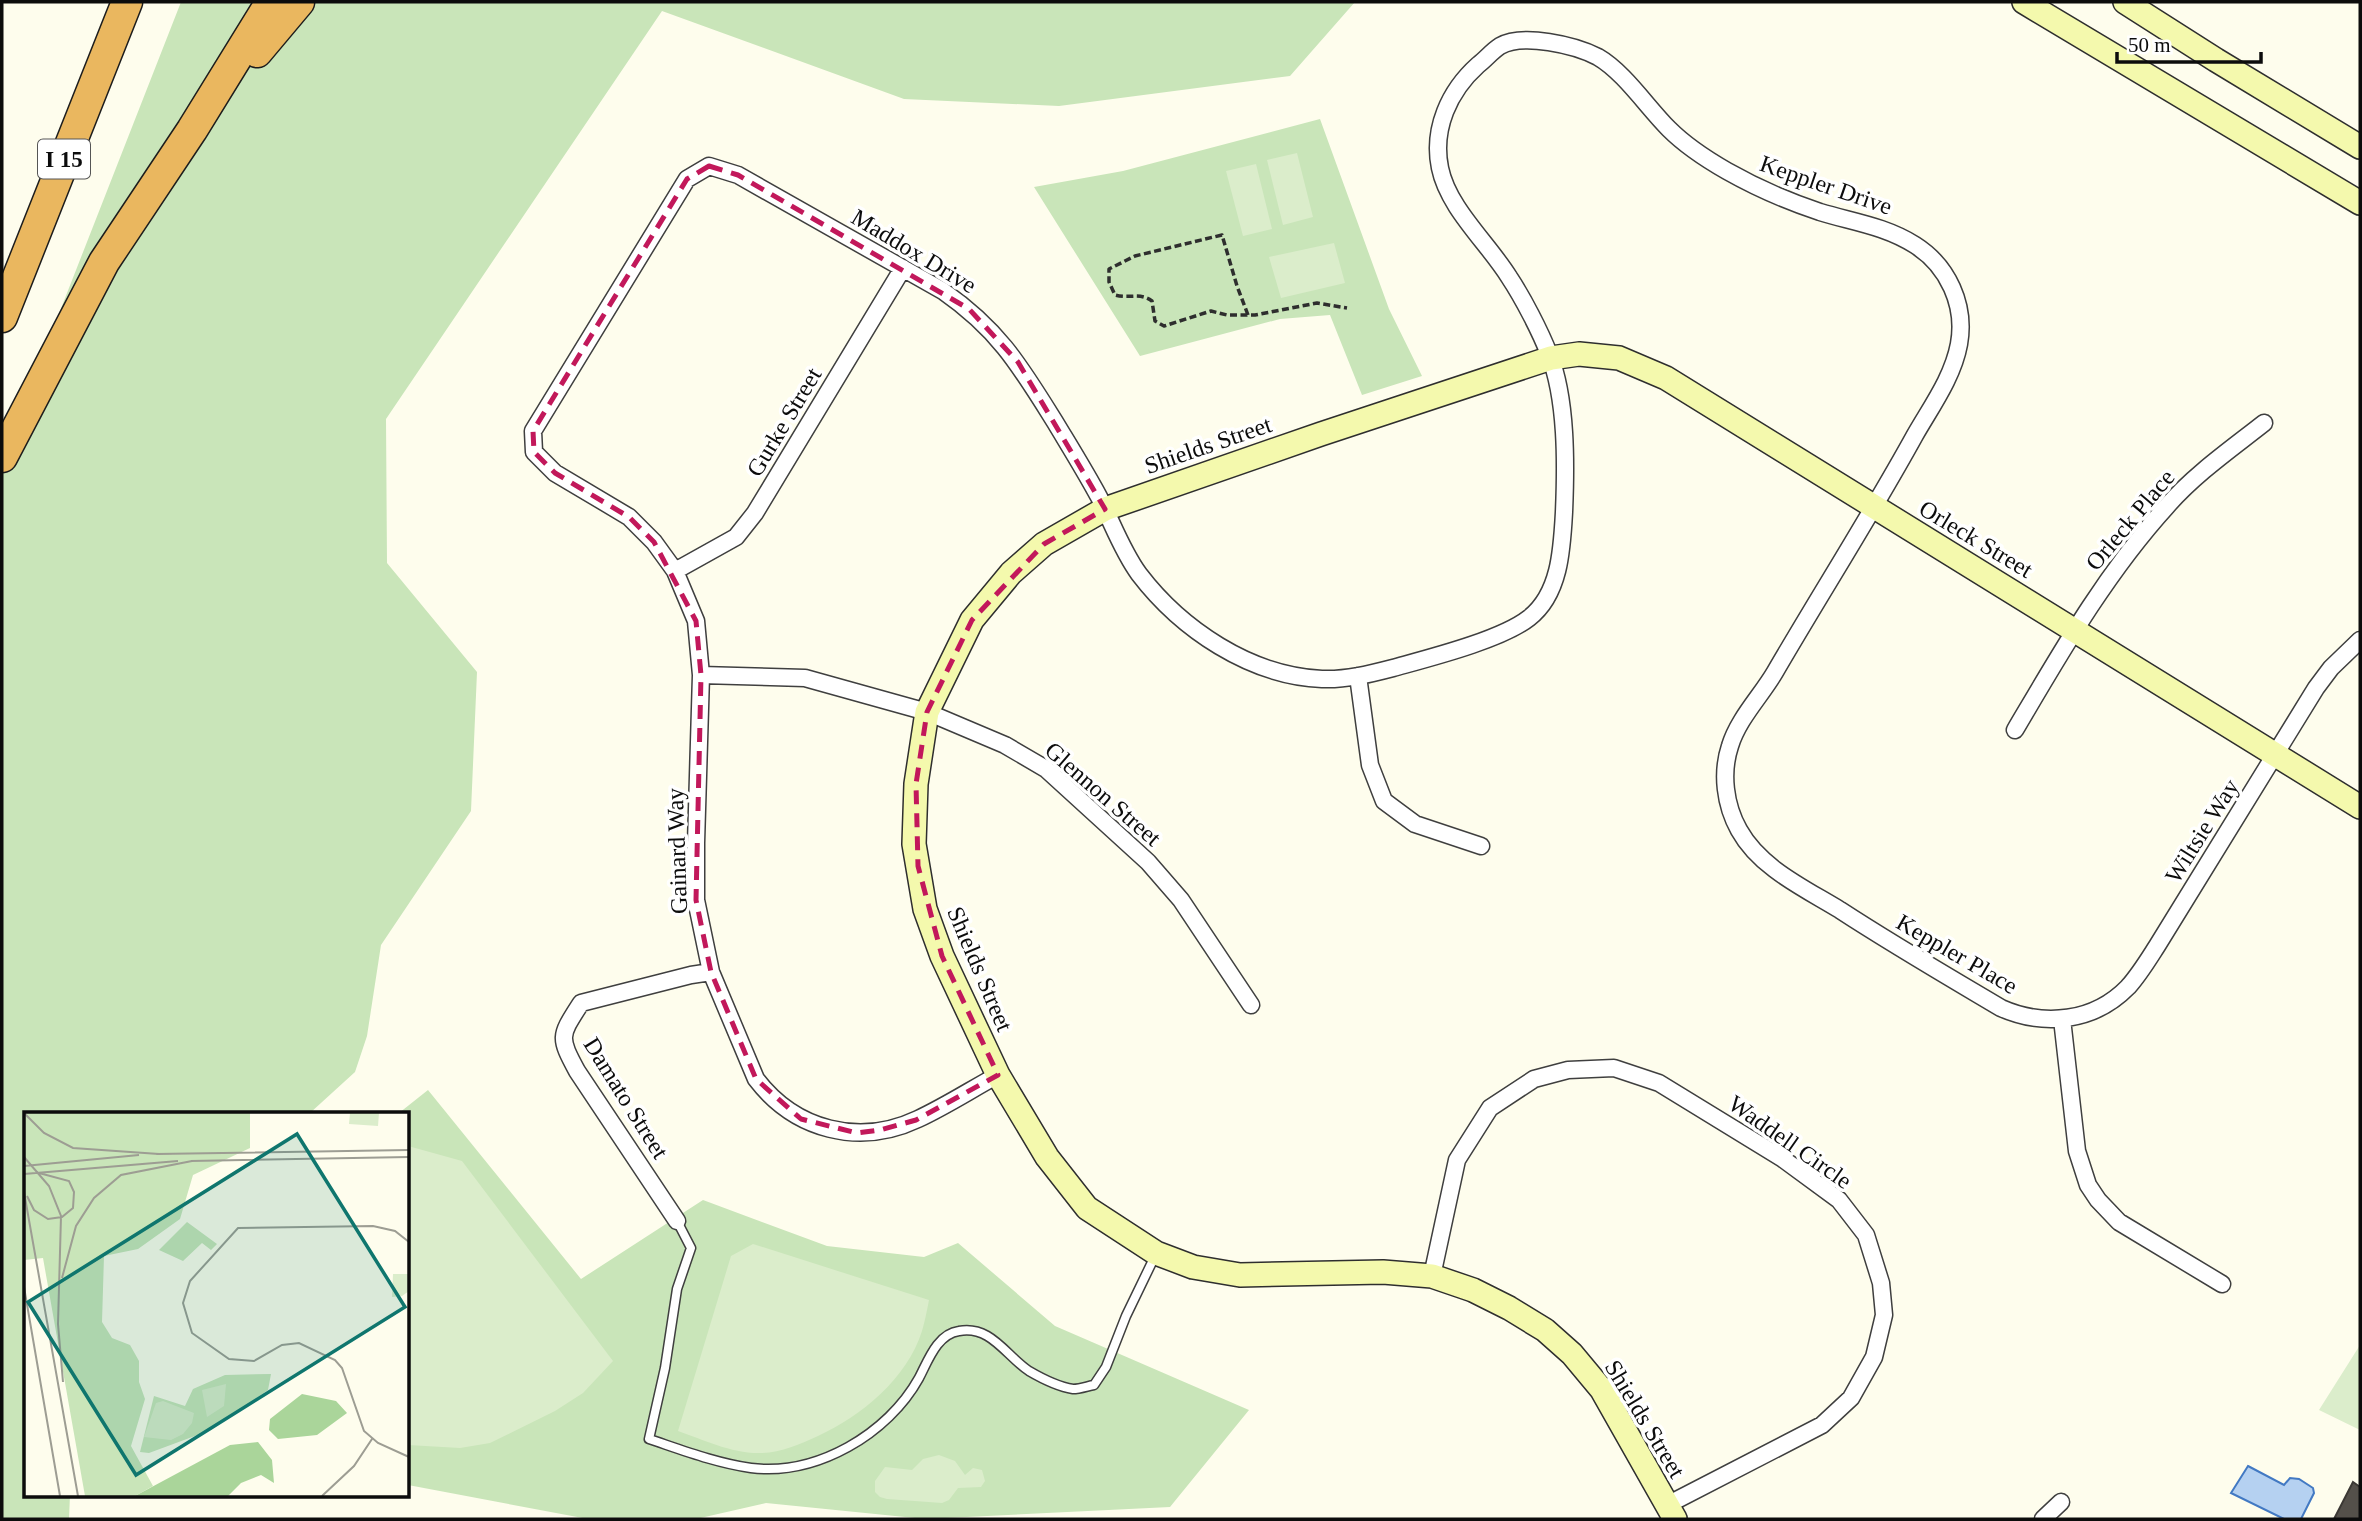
<svg xmlns="http://www.w3.org/2000/svg" width="2362" height="1521" font-family="'Times New Roman',serif">
<rect width="100%" height="100%" fill="#fefded"/>
<path fill="#c9e5b9" d="M 181,2 L 1355,2 L 1290,76 L 1059,106 L 904,99 L 662,11 L 386,419 L 387,563 L 477,672 L 471,811 L 381,945 L 367,1036 L 355,1072 L 310,1113 L 26,1113 L 26,1495 L 70,1495 L 69,1519 L 2,1519 L 2,459 Z
M 1320,119 L 1389,309 L 1422,376 L 1362,395 L 1330,315 L 1280,319 L 1140,356 L 1034,187 L 1123,171 Z
M 428,1090 L 581,1279 L 703,1200 L 827,1246 L 924,1257 L 958,1243 L 1055,1326 L 1249,1410 L 1170,1507 L 925,1519 L 766,1503 L 696,1519 L 588,1519 L 408,1485 L 408,1113 L 399,1113 Z"/>
<path fill="#dbedcb" d="M 1297,153 L 1313,217 L 1283,225 L 1267,160 Z
M 1256,164 L 1272,229 L 1243,236 L 1226,171 Z
M 1334,243 L 1345,283 L 1281,298 L 1269,257 Z
M 408,1146 L 462,1161 L 613,1361 L 583,1393 L 555,1411 L 490,1443 L 460,1448 L 408,1445 Z
M 753,1244 L 929,1300 C 927,1310 925,1321 922,1331 C 907,1379 861,1416 818,1436 C 800,1444 781,1453 761,1453 C 733,1454 704,1440 678,1431 L 731,1256 Z
M 2360,1345 L 2360,1430 L 2319,1410 Z
M 939,1455 L 955,1461 L 965,1475 L 973,1468 L 982,1470 L 985,1481 L 981,1487 L 958,1488 L 949,1500 L 942,1503 L 887,1499 L 880,1497 L 875,1492 L 875,1481 L 885,1467 L 912,1470 L 923,1459 Z"/>
<path fill="#b5d1f1" stroke="#4279c3" stroke-width="2" d="M 2248,1466 L 2284,1485 L 2290,1478 L 2299,1479 L 2313,1488 L 2314,1493 L 2301,1519 L 2284,1519 L 2231,1493 Z"/>
<path fill="#54504a" stroke="#3b3834" stroke-width="2" d="M 2353,1482 L 2360,1487 L 2360,1519 L 2334,1519 Z"/>
<g fill="none" stroke-linecap="round" stroke-linejoin="round">
<g stroke="#3f3f3f" stroke-width="11">
<path id="lane" d="M 677,1221 L 691,1248 L 677,1289 L 665,1368 L 649,1439 C 682,1450 716,1463 751,1468 C 817,1476 888,1434 919,1378 C 928,1361 937,1334 959,1331 C 991,1325 1006,1356 1029,1371 C 1041,1378 1060,1387 1073,1389 C 1080,1389 1088,1386 1094,1385 L 1106,1367 L 1126,1316 L 1155,1256"/>
</g>
<g stroke="#3f3f3f" stroke-width="19">
<path id="street" d="M 675,571 L 736,537 L 755,513 L 903,268
M 701,675 L 805,678 L 927,712 L 1005,745 L 1046,769 L 1148,862 L 1181,900 L 1251,1005
M 1358,676 L 1370,765 L 1384,801 L 1415,824 L 1481,846
M 2015,730 C 2061,652 2106,573 2167,506 C 2195,474 2231,449 2264,423
M 2062,1019 L 2077,1151 L 2088,1185 L 2098,1200 L 2119,1222 L 2222,1284
M 998,1075 C 972,1089 946,1106 918,1119 C 859,1147 795,1130 756,1079 L 711,972 L 696,900 L 696,843 L 701,675 L 696,621 L 675,571 L 654,542 L 629,517 L 555,473 L 534,452 L 533,431 L 687,179 L 709,166 L 738,175 L 943,291 C 999,330 1020,366 1055,422 C 1070,447 1085,471 1099,497 C 1112,522 1122,551 1139,574 C 1181,629 1250,676 1322,679 C 1346,680 1370,674 1393,668 C 1429,658 1501,640 1529,618 C 1560,594 1562,549 1564,512 C 1566,465 1567,399 1549,354 C 1540,331 1523,298 1509,277 C 1488,243 1448,208 1440,168 C 1432,129 1449,91 1478,65 C 1486,59 1492,51 1500,46 C 1523,33 1575,45 1598,57 C 1624,72 1647,107 1669,129 C 1686,146 1706,159 1727,171 C 1757,188 1787,201 1820,212 C 1853,222 1885,226 1915,245 C 1948,266 1966,305 1959,344 C 1953,377 1931,407 1915,435 C 1871,515 1821,593 1775,672 C 1761,696 1738,719 1730,746 C 1721,773 1725,805 1739,830 C 1760,868 1804,888 1840,910 C 1892,944 1947,976 2001,1008 C 2044,1027 2094,1022 2128,987 C 2139,975 2148,960 2157,946 L 2316,688 L 2331,668 L 2360,640
M 677,1221 L 577,1071 C 558,1036 560,1036 581,1003 L 691,975 L 711,972
M 1432,1276 L 1457,1160 L 1490,1108 L 1534,1079 L 1568,1070 L 1614,1068 L 1659,1083 L 1783,1159 L 1839,1200 L 1866,1235 L 1881,1283 L 1884,1315 L 1874,1357 L 1851,1398 L 1822,1425 L 1667,1505
M 2043,1519 L 2061,1502"/>
</g>
<g stroke="#2e2e2e" stroke-width="26">
<path id="secondary" d="M 2024,2 L 2360,203
M 2125,2 L 2216,60 L 2360,147
M 1675,1519 L 1602,1390 L 1572,1354 L 1545,1330 L 1509,1308 L 1473,1290 L 1432,1276 L 1383,1272 L 1240,1275 L 1193,1267 L 1156,1253 L 1087,1208 L 1047,1157 L 998,1075 L 942,956 L 925,909 L 914,844 L 916,784 L 927,712 L 972,620 L 1011,573 L 1044,544 L 1105,509 L 1321,434 L 1551,358 L 1579,354 L 1619,358 L 1666,378 L 2360,807"/>
</g>
<g stroke="#1d1d1d" stroke-width="33">
<path id="highway" d="M 257,52 L 299,2
M 2,317 L 127,2
M 2,457 L 104,262 L 192,130 L 271,2"/>
</g>
<path stroke="#2e2e2e" stroke-width="3.5" stroke-dasharray="7 3.5" stroke-linecap="butt" d="M 1248,315 L 1237,286 L 1222,235 L 1135,256 L 1109,269 L 1109,282 L 1115,295 C 1130,299 1139,292 1152,301 L 1155,321 L 1164,326 L 1211,311 L 1227,315 L 1255,315 L 1317,303 L 1347,308"/>
<use href="#lane" stroke="#fff" stroke-width="8"/>
<use href="#street" stroke="#fff" stroke-width="16"/>
<use href="#secondary" stroke="#f4f9ad" stroke-width="23"/>
<use href="#highway" stroke="#eab75f" stroke-width="30"/>
</g>
<path fill="none" stroke="#c2185b" stroke-width="5" stroke-dasharray="14 9" stroke-linejoin="round" d="M 709,166 L 738,175 L 969,309 L 1018,362 L 1105,509 L 1044,544 L 972,620 L 927,712 L 916,784 L 918,866 L 942,956 L 998,1075 L 916,1120 L 880,1130 L 857,1133 L 801,1119 L 756,1079 L 711,972 L 696,900 L 701,675 L 696,621 L 654,542 L 629,517 L 555,473 L 534,452 L 533,431 L 611,303 L 687,179 Z"/>
<g text-anchor="middle" stroke-width="7" stroke-linejoin="round" paint-order="stroke">
<rect fill="#fff" stroke="#555" stroke-width="2" x="38" y="139.5" width="52" height="39" rx="5"/>
<g font-size="23" font-weight="bold" fill="#0c0c0c">
<text x="64" y="167">I 15</text>
</g>
<g font-size="24" fill="#0c0c0c" stroke="#fff">
<text transform="translate(1826 185) rotate(19)" y="8">Keppler Drive</text>
<text transform="translate(914 251) rotate(31)" y="8">Maddox Drive</text>
<text transform="translate(784 422) rotate(-59)" y="8">Gurke Street</text>
<text transform="translate(1208 445) rotate(-19)" y="8">Shields Street</text>
<text transform="translate(2130 520) rotate(-50)" y="8">Orleck Place</text>
<text transform="translate(1976 539) rotate(31)" y="8">Orleck Street</text>
<text transform="translate(1103 794) rotate(41)" y="8">Glennon Street</text>
<text transform="translate(2202 831) rotate(-58)" y="8">Wiltsie Way</text>
<text transform="translate(677 851) rotate(-92)" y="8">Gainard Way</text>
<text transform="translate(1957 954) rotate(30)" y="8">Keppler Place</text>
<text transform="translate(980 969) rotate(67)" y="8">Shields Street</text>
<text transform="translate(626 1098) rotate(58)" y="8">Damato Street</text>
<text transform="translate(1790 1142) rotate(35)" y="8">Waddell Circle</text>
<text transform="translate(1645 1419) rotate(59)" y="8">Shields Street</text>
</g>
</g>
<g transform="translate(24 1112)">
<rect width="385" height="385" fill="#fefded"/>
<path d="M 0,1 L 226,1 L 226,36 L 169,63 L 156,107 L 114,137 L 80,144 L 78,210 L 88,226 L 106,233 L 115,249 L 115,270 L 121,287 L 107,334 L 129,374 L 111,384 L 61,384 L 19,146 L 0,148 ZM 163,110 L 193,132 L 187,138 L 178,131 L 159,149 L 135,138 ZM 247,262 L 244,278 L 187,318 L 125,341 L 116,340 L 130,284 L 161,294 L 169,277 L 201,263 Z" fill="#c9e5b9"/>
<path d="M 278,282 L 312,289 L 323,301 L 293,323 L 254,327 L 245,318 L 246,307 ZM 234,330 L 248,348 L 250,371 L 237,363 L 217,371 L 204,384 L 111,384 L 206,333 Z" fill="#aad59a"/>
<path d="M 326,1 L 355,1 L 354,14 L 325,12 ZM 369,162 L 385,162 L 385,179 L 378,184 L 368,185 ZM 202,272 L 200,294 L 183,305 L 178,278 ZM 139,289 L 170,301 L 168,311 L 159,322 L 147,328 L 120,325 L 132,291 Z" fill="#dbedcb"/>
<path fill="none" stroke="#9d9d93" stroke-width="2" d="M 0,1 L 20,21 L 49,36 L 135,42M 132,42 L 385,38M 0,45 L 25,74 L 37,104 L 34,212 L 39,270M 167,49 L 385,45M 0,54 L 115,43M 0,62 L 154,49M 0,80 L 54,384M 3,84 L 10,98 L 24,107 L 38,105 L 49,96 L 50,80 L 45,69 L 15,61M 385,130 L 371,119 L 349,114 L 214,116 L 166,169 L 159,191 L 168,221 L 205,247 L 230,249 L 258,233 L 275,231 L 311,248 L 318,256 L 340,319 L 354,331 L 385,345M 38,166 L 52,114 L 70,86 L 97,63 L 168,49M 0,175 L 36,384M 298,384 L 330,354 L 348,327"/>
<path fill="#0f766e" fill-opacity="0.15" stroke="#0f766e" stroke-width="3.5" d="M 273,22 L 381,195 L 112,363 L 4,190 Z"/>
<rect width="385" height="385" fill="none" stroke="#0c0c0c" stroke-width="3.5"/>
</g>
<rect width="2362" height="1521" fill="none" stroke="#0c0c0c" stroke-width="7"/>
<path d="M2117 52v10h144v-10" fill="none" stroke="#0c0c0c" stroke-width="3.5"/>
<text x="2128" y="52" font-size="21" fill="#0c0c0c" stroke="#ffffff" stroke-width="5" paint-order="stroke">50 m</text>
</svg>
